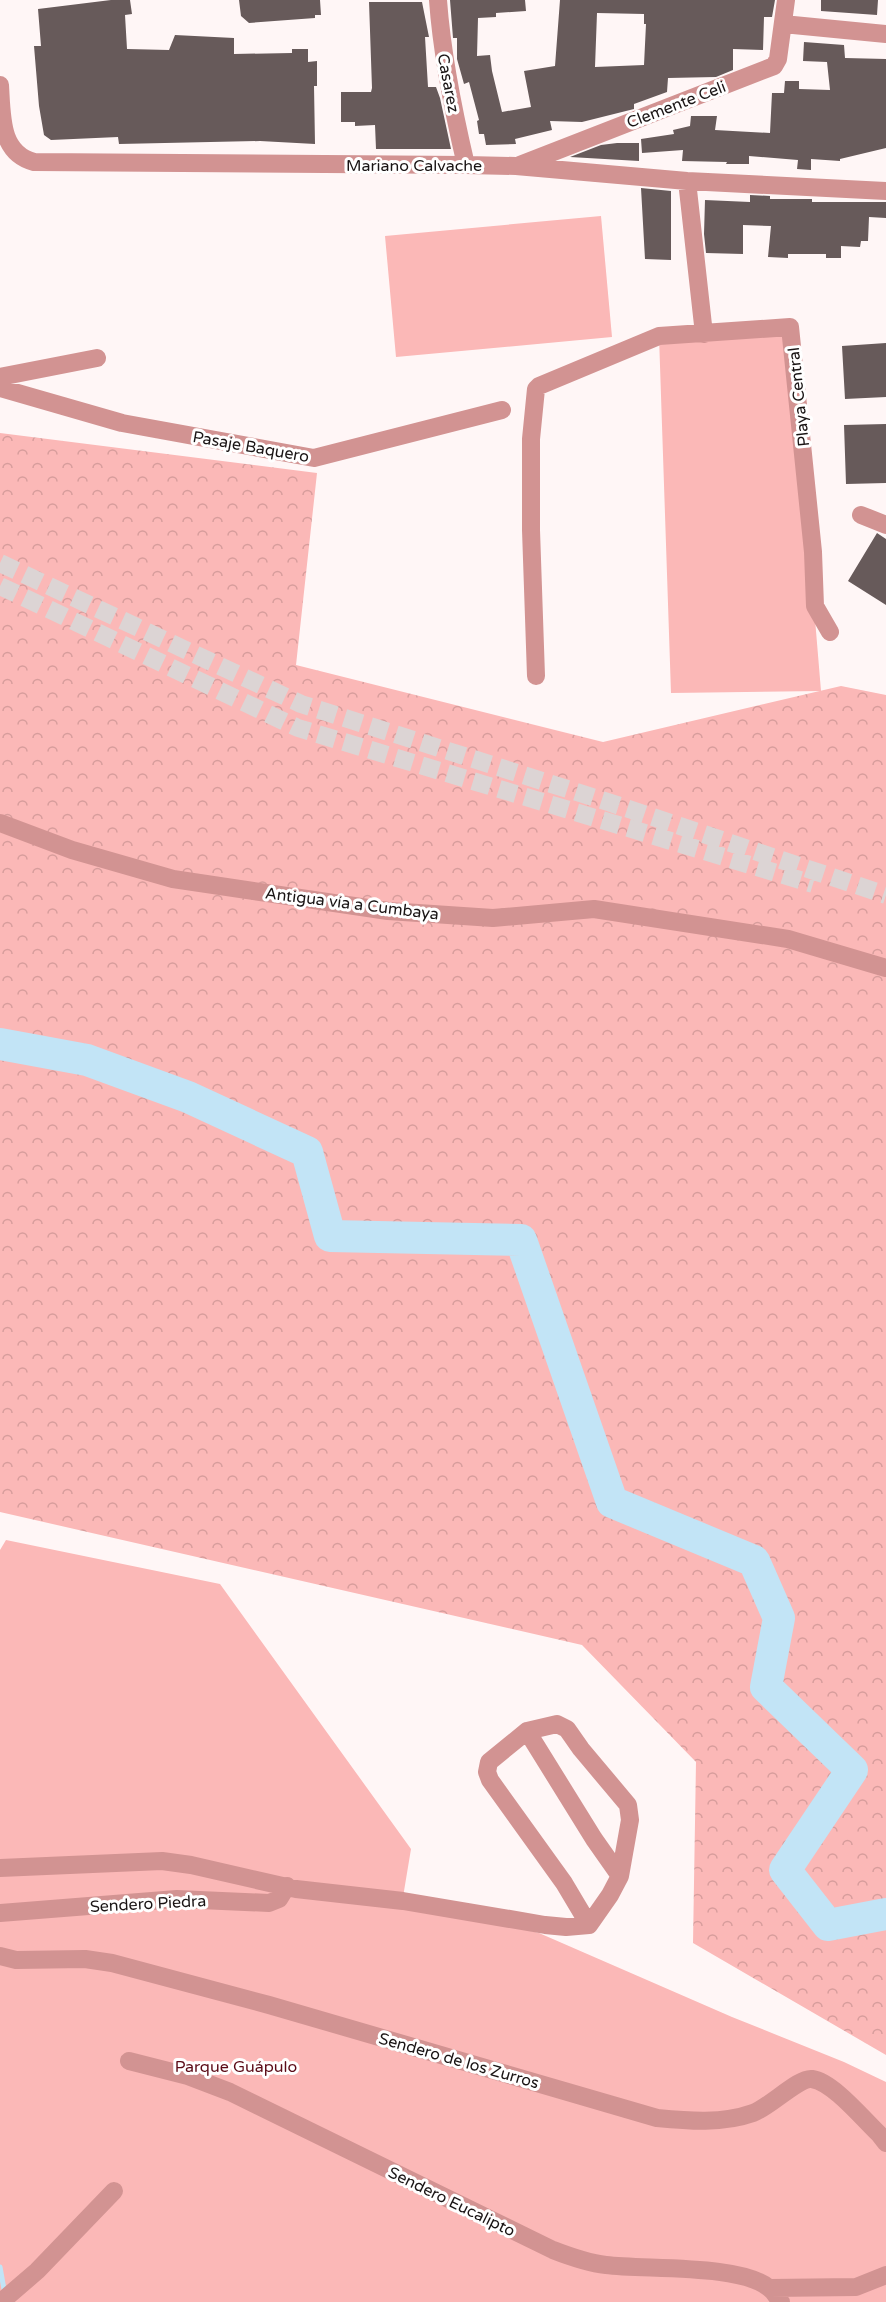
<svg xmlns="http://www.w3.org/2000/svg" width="886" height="2302" font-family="'Varela Round',sans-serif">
<defs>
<pattern id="forest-crowns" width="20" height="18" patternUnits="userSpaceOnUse" patternTransform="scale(1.5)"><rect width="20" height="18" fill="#fbb8b7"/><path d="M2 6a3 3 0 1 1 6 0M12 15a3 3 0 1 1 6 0" fill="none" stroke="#d79d9c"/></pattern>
</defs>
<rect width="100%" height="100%" fill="#fff6f6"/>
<path fill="url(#forest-crowns)" d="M 0,433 L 317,473 L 296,665 L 603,742 L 841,686 L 886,695 L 886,2055 L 693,1943 L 696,1762 L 582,1645 L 0,1512 Z"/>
<path fill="#fbb8b7" d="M 601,216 L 612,337 L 396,357 L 385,236 Z
M 791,331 L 821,691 L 671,693 L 659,336 Z
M 6,1540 L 220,1584 L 411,1849 L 403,1897 L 539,1933 L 732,2017 L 844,2062 L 886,2082 L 886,2302 L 0,2302 L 0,1550 Z"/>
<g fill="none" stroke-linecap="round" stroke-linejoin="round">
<path stroke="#c2e4f6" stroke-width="5" d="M 0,2267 L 5,2295"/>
<path stroke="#c2e4f6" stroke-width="32" d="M 0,1044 L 87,1060 L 188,1097 L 307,1152 L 330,1236 L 521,1240 L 612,1502 L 754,1561 L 779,1618 L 766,1687 L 852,1770 L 785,1870 L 828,1925 L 886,1914"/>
</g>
<path fill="#675a5a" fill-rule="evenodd" d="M 111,0 L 130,0 L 132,14 L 125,15 L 127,49 L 169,50 L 175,35 L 234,38 L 234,54 L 292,53 L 292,49 L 308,49 L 308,62 L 317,61 L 317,86 L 314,86 L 315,144 L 260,141 L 119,144 L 118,137 L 51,140 L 44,135 L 39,106 L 34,46 L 41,46 L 38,9 Z
M 239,0 L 320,0 L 321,15 L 315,15 L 315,18 L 249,23 L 241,16 Z
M 450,0 L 525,0 L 526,11 L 496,13 L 496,17 L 478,18 L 477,56 L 490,55 L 492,71 L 502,112 L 531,107 L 524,71 L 555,66 L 560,0 L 775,0 L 772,17 L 764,17 L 763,50 L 733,49 L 733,70 L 716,77 L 668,78 L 667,92 L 634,104 L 634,109 L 582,122 L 550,121 L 552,130 L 515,139 L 516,144 L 486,145 L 484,134 L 479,134 L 477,121 L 479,120 L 469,82 L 464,84 L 457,59 L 457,38 L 453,38 ZM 597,13 L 644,14 L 644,24 L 646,24 L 644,65 L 595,67 Z
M 821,0 L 878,0 L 877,15 L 821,11 Z
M 369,2 L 422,2 L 429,37 L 425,37 L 428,87 L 436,87 L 440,98 L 451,149 L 376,149 L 375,125 L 355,126 L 355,122 L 341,122 L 341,92 L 371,92 L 372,88 Z
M 804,42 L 844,45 L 845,58 L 886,59 L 886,148 L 840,159 L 840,161 L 811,159 L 811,170 L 797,169 L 798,160 L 749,156 L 749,164 L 726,164 L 727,162 L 682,161 L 683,150 L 642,153 L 641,139 L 674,134 L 673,130 L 690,126 L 691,116 L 717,116 L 715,130 L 770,133 L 772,93 L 784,93 L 785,81 L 799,81 L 799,89 L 830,90 L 827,62 L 803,61 Z
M 617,143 L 639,143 L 639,161 L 570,157 L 601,145 Z
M 641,188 L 671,191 L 671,260 L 645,259 Z
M 750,195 L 770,196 L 770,199 L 812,199 L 812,202 L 886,202 L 886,218 L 869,217 L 868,241 L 861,241 L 860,247 L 841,246 L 841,258 L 826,258 L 826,254 L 788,254 L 788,258 L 768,257 L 771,226 L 743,225 L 743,254 L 706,253 L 704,234 L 705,200 L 750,202 Z
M 886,343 L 886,397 L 845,399 L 842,346 Z
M 886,424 L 886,483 L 846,484 L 844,425 Z
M 877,533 L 886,539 L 886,605 L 848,581 Z"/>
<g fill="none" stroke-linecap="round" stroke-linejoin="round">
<path stroke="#dcd4d4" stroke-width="18" stroke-dasharray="18 9" stroke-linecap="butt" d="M 0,563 L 301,704 L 608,802 L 886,895
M 0,586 L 298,728 L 813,884"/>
<path stroke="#d29392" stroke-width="18" d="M 438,0 C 442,56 453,110 466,165
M 783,24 L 886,34
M 0,85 C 2,117 0,153 34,162 L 466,165 L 516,166 L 687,181 L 886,191
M 520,165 L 774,66 L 778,59 L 786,0
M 687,181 L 704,334
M 0,377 L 97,358
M 0,388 L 122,423 L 314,458 L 502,410
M 861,515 L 886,525
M 536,676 L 531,530 L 531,439 L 536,389 L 539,386 L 659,336 L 790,327 L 813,552 L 815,606 L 830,632
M 0,823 L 72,850 L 173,879 L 388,911 L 493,918 L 594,909 L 788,939 L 886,968
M 527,1731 L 594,1839 L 620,1876
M 0,1868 L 162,1861 L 191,1865 L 296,1889 L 403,1901 L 545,1925 L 566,1927 L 589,1925 L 610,1895 L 620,1876 L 630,1820 L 628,1805 L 581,1749 L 567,1729 L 557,1724 L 527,1731 L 489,1762 L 487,1772 L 490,1780 L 564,1883 L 589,1925
M 0,1913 L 177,1899 L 269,1903 L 279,1899 L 287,1886
M 0,1956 L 16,1960 L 85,1959 L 112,1963 L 269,2005 L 657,2118 C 689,2121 722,2124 753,2113 C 770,2107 799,2077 812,2079 C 833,2082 863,2119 879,2134 L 886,2143
M 129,2061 L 188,2076 L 230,2092 L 553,2250 C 571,2257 588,2263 606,2265 C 646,2270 741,2264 769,2288 C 774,2291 777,2298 781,2302
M 770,2288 L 856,2287 L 886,2275
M 1,2302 L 37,2271 L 114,2191"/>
</g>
<g text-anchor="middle" stroke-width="6" stroke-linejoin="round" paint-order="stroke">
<g font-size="16" fill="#191414" stroke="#fff">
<text transform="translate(449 83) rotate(79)" y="6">Casarez</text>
<text transform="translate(676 104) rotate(-21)" y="6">Clemente Celi</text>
<text x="414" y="171">Mariano Calvache</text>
<text transform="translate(798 397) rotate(-96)" y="6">Playa Central</text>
<text transform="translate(251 446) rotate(10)" y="6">Pasaje Baquero</text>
<text transform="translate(352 903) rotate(7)" y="6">Antigua vía a Cumbaya</text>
<text transform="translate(148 1903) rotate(-3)" y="6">Sendero Piedra</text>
<text transform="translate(459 2060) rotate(16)" y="6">Sendero de los Zurros</text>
<text transform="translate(452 2201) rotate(26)" y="6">Sendero Eucalipto</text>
</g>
<g font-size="16" fill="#5b0b17" stroke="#fff">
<text x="236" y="2072">Parque Guápulo</text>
</g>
</g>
</svg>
